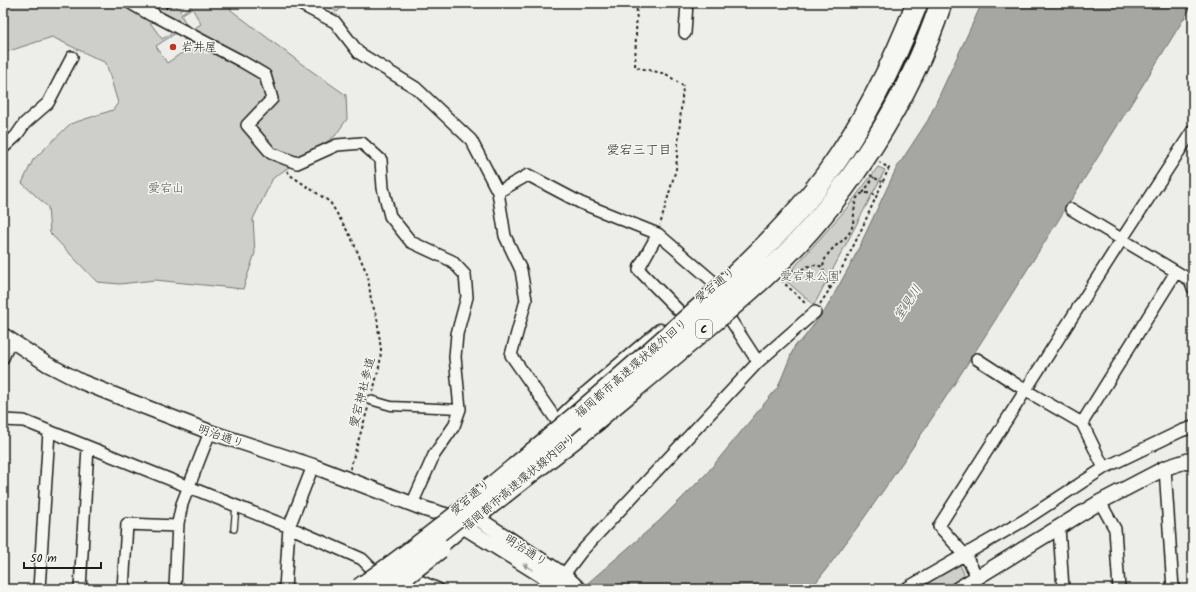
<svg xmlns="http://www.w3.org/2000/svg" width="1196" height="592" font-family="Kalam,'Klee One',sans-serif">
<rect width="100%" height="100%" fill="#edede9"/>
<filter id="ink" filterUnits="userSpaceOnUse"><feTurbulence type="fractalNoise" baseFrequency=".025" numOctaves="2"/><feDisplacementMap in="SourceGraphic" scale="8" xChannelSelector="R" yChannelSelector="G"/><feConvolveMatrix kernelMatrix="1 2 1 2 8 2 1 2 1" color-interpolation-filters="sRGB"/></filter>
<g filter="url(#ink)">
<path fill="#cececb" stroke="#757574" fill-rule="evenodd" d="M 3,3 L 174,3 L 182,13 L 192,5 L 191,3 L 230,3 L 231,10 L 303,65 L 346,95 L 347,119 L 335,136 L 273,178 L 253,219 L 255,253 L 243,289 L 155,280 L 120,284 L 97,282 L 50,233 L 48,207 L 22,183 L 33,160 L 70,124 L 113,110 L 118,103 L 106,63 L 52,37 L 3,53 ZM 192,8 L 201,24 L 190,31 L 181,15 ZM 157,12 L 172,33 L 162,39 L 146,17 ZM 179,31 L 189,48 L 167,63 L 156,46 Z
M 322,3 L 347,3 L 337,12 Z
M 878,167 L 885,170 L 814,305 L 784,279 L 846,209 Z
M 960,565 L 965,576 L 941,589 L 916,589 Z"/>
<path fill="#a6a6a3" stroke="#6f6f6d" d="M 982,3 L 1193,3 L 1193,4 C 1129,107 1066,209 1001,311 C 941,405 880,501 811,589 L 581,589 L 659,521 L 707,473 L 778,387 L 795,345 L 802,340 L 826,309 L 854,258 L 896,169 L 928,120 Z"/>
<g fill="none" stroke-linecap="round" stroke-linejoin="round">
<g stroke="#1c1c1c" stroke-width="8">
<path id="service" d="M 234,529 L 236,506"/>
</g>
<g stroke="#1c1c1c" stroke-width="11">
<path id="pedestrian" d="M 370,400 L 391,406 L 460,409"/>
</g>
<g stroke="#1c1c1c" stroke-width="14">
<path id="minor" d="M 298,3 L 335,22 L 359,53 L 416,88 L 471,140 L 498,192 L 505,236 L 521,270 L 526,300 L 511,355 L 557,421
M 152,14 L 241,61 L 265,75 L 272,99 L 247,125 L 271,153 L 297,163 L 337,145 L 362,143 L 381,160 L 383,188 L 390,216 L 411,242 L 452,261 L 465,275 L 467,297 L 457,334 L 455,357 L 460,409 L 454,426 L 434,455 L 412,504
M 685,33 L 687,3
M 3,148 L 16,136 L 25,123 L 48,103 L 72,57
M 498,192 L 528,175 L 581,203 L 658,234 L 716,284
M 1071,209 L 1190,280 L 1193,288
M 658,234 L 640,266 L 639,270 L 681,313
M 728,316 L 758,362
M 3,358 L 10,341
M 977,359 L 1025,390 L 1082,423 L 1176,272
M 3,420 L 24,421 L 289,527 L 362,559 L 377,574
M 1082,423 L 1104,468
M 1165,468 L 1173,589
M 1100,502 L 1115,529 L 1119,589
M 1059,527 L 1063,589
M 406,575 L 438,589
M 978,578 L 965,555 L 939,526 L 1122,239 L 1193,130
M 559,581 L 581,552 L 758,362 L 815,312
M 39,589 L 49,432
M 80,589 L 88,447
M 123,589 L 127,524 L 177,526
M 175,589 L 178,523 L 182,504 L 210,432
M 285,589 L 289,527 L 313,466
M 905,589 L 1023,521 L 1104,468 L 1181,431 L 1193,427"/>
</g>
<g stroke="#1c1c1c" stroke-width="17">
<path id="tertiary" d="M 133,3 L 152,14
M 3,335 L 47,364 L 82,382 L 127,400 L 210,432 L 313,466 L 425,509 L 448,516 L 477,518 L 564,575 L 579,589
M 564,415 L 586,394 L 660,331
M 456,522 L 557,585 L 560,589
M 433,553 L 463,527 L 477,518 L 601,421
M 958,589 L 1100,502 L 1165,468 L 1193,459"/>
</g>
<g stroke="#1c1c1c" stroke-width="24">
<path id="motorway" d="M 899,89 L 908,58 L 930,3"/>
</g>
<path stroke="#1c1c1c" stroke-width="2" stroke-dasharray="3 3" stroke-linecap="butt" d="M 637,3 L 635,67 L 666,74 L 683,86 L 676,169 L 660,225
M 166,9 L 168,3
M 287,171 L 290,175 L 330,202 L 351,237 L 368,276 L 371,300 L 377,318 L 381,350 L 380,363 L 373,392
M 870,175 L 882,182
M 863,193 L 874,177
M 793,270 L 797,274 C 805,266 812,263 823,267
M 781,280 L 807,305
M 830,289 C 820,269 820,259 838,244 C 843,240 848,236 851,230 C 858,215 847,185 876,195
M 820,304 C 849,262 868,214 889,168 L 879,162
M 350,469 L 368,408"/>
<use href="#service" stroke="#f6f6f2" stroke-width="5.5"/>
<use href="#pedestrian" stroke="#f6f6f2" stroke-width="8"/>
<use href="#minor" stroke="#f6f6f2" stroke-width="11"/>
<use href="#tertiary" stroke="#f6f6f2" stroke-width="14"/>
<use href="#motorway" stroke="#f6f6f2" stroke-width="21"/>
<g stroke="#1c1c1c" stroke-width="24" stroke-linecap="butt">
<path id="motorway-bridge" d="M 591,423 C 627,393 663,364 698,334 C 724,312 751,290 775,266 C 847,196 910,99 941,3
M 360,589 C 438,535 510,473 582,412 C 624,376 665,340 706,303 C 749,263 792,222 827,174 C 865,121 894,63 917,3
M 387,589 L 439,548"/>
</g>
<use href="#motorway-bridge" stroke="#f6f6f2" stroke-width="21"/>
</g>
<defs><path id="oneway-solid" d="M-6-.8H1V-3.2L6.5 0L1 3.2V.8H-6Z"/></defs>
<use fill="#949492" href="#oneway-solid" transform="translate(528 567) rotate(-148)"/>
</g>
<circle fill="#c8321e" stroke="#f6f6f2" stroke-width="1.5" cx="173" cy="47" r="4"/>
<g text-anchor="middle" stroke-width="3" stroke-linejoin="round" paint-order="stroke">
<rect fill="#f6f6f2" stroke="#5d5d5c" stroke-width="1" x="696" y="320" width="16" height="18" rx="3"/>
<g font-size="11" font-weight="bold" fill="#1c1c1c">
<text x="704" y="333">C</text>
</g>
<g font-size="12" fill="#1c1c1c" stroke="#f6f6f2" text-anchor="start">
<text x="181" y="51">岩井屋</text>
</g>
<g font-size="12" fill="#515151" stroke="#f6f6f2">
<text x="166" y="192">愛宕山</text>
<text x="810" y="280">愛宕東公園</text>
</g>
<g font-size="12" fill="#1c1c1c" stroke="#f6f6f2">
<text transform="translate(715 285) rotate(-39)" y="4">愛宕通り</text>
<text transform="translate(631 368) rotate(-41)" y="4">福岡都市高速環状線外回り</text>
<text transform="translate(362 392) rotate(-76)" y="4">愛宕神社参道</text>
<text transform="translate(221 436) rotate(20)" y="4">明治通り</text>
<text transform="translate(519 482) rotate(-40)" y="4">福岡都市高速環状線内回り</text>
<text transform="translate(470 497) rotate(-41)" y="4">愛宕通り</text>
<text transform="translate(526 550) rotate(33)" y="4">明治通り</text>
</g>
<g font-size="13" fill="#1c1c1c" stroke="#f6f6f2">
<text x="639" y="154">愛宕三丁目</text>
</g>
<g font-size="13" font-style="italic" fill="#535352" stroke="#f6f6f2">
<text transform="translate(907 302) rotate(-57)" y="5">室見川</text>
</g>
</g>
<rect width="1196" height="592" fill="none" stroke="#f6f6f2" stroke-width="16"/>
<rect x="8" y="8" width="1180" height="576" fill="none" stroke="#1c1c1c" stroke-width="1.5" filter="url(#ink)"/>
<path d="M24 562v6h77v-6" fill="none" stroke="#1c1c1c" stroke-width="2"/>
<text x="30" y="562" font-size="12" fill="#1c1c1c" stroke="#f6f6f2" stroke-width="3" paint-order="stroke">50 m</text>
</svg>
